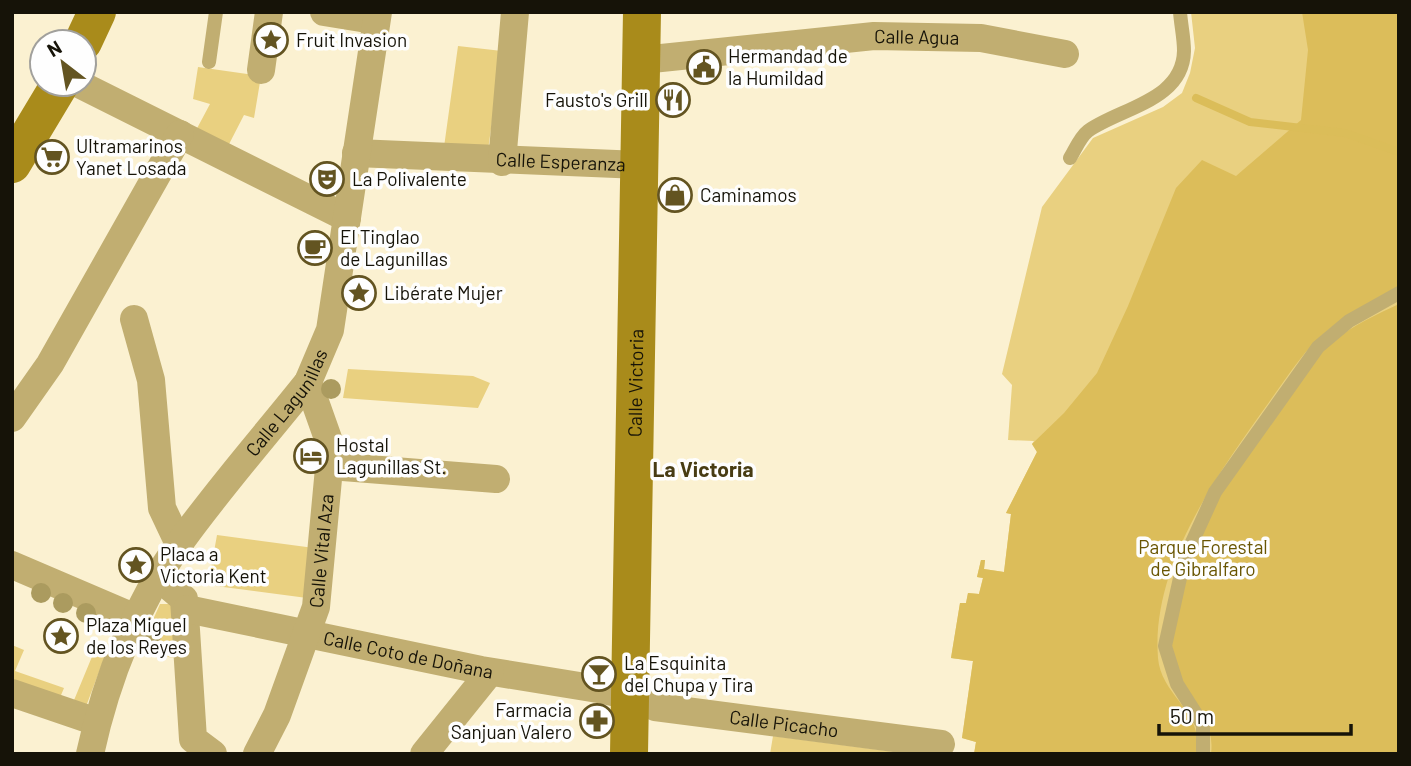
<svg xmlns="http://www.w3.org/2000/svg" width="1411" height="766" font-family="Barlow,sans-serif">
<rect width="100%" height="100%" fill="#fbf1d1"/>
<path fill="#e9d080" d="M 1191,12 L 1399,12 L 1399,754 L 974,754 L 976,742 L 962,738 L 973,661 L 951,658 L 960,603 L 966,603 L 968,593 L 979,594 L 983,578 L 977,577 L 981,560 L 985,560 L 984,569 L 1004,572 L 1011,514 L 1006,513 L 1037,452 L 1032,444 L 1034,441 L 1008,440 L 1012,385 L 1002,374 L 1042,207 L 1093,138 L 1163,107 L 1182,93 L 1190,73 L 1195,48 Z
M 458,46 L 502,51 L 488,150 L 444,147 Z
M 198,67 L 261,76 L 254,118 L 244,115 L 226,150 L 194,134 L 210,104 L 193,99 Z
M 348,369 L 473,376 L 490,383 L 478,408 L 343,398 Z
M 217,535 L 314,548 L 307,598 L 208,585 Z
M 160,604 L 176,604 L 178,659 L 139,651 Z
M 110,643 L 85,709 L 72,705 L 96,647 Z
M 12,645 L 24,650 L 15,671 L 64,688 L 59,700 L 12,685 Z
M 773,736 L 912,754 L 770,754 Z"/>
<path fill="#dcbd5a" d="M 1302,12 L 1399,12 L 1399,286 C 1370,302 1343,316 1319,338 C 1299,357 1283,383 1267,405 C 1216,476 1151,567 1158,658 C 1161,696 1204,711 1197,754 L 974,754 L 976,742 L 962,738 L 973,661 L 951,658 L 960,603 L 966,603 L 968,593 L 979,594 L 983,578 L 977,577 L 981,560 L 985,560 L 984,569 L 1004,572 L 1011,514 L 1006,513 L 1037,452 L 1032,444 L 1064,413 L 1097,373 L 1128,306 L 1176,188 L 1202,160 L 1236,176 L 1301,120 L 1308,50 Z
M 1399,304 L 1399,754 L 1211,754 C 1217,709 1172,687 1172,646 C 1172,608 1202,522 1222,490 C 1240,463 1259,438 1278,412 C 1291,393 1303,372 1318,355 C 1339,332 1371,317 1399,304 Z"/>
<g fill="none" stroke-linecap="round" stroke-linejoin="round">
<path stroke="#dbbd59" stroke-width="8" d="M 1196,98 L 1250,122 L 1345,133 L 1399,152"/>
<path stroke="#c1ae71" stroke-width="14" d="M 209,62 L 216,12
M 1070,158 C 1075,150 1080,137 1088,131 C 1120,108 1183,101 1184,51 C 1184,38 1181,25 1180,12
M 1203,754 L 1203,725 L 1177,684 L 1165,646 L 1184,560 L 1215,492 L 1318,347 L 1349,321 L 1399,293"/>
<g stroke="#c1ae71" stroke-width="28">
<path d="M 324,12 L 361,18"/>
<path id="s1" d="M 642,60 L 874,36 L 981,38 L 1065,54"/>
<path d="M 261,70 L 269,12"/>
<path d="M 79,84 L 347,218"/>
<path id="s2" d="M 356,153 L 640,165"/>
<path d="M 502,162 L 515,12"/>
<path d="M 134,319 L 151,380 L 162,508 L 179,544"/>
<path d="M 12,418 L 50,364 L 180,134"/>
<path d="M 330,466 L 496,479"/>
<path d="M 12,565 L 136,618"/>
<path d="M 158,577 L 184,599 L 193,739 L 213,754"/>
<path id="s3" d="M 187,609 L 481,670 L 604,690 L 630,696 L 655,707 L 941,744"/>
<path d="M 12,693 L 97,722"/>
<path id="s4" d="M 90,754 C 106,680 135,607 179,544 C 219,488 265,436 308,382 L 330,330 L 378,12"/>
<path id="s5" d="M 257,754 L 277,715 L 316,607 L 331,447 L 308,382"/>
<path d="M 424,754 L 490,672"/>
</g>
<g stroke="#a98b1b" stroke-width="38">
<path d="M 83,42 L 97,12"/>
<path d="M 12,164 L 60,84"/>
<path id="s6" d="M 629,754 L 642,12"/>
</g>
</g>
<g fill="#ab9b5f">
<circle cx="331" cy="389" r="10"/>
<circle cx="41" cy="593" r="10"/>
<circle cx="63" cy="603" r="10"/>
<circle cx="86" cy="613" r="10"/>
<circle cx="152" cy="634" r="10"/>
</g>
<defs>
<g id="sight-ring" transform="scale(1.75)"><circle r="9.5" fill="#fefefe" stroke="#635421" stroke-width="1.5"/><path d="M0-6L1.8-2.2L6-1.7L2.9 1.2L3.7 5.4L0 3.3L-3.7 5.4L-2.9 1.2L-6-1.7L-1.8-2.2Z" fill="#635421"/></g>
<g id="civic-ring" transform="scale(1.75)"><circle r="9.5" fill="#fefefe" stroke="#635421" stroke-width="1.5"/><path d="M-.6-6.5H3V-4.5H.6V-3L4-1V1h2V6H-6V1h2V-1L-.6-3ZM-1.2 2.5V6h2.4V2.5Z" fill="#635421"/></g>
<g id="restaurant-ring" transform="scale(1.75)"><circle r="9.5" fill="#fefefe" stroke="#635421" stroke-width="1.5"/><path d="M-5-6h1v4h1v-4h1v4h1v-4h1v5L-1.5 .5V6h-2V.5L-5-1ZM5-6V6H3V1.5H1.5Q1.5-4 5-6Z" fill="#635421"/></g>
<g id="supermarket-ring" transform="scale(1.75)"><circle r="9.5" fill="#fefefe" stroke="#635421" stroke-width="1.5"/><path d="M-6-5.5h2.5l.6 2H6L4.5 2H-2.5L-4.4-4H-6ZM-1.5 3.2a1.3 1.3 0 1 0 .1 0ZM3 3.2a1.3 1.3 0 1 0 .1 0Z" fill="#635421"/></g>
<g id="theatre-ring" transform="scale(1.75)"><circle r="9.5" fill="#fefefe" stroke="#635421" stroke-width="1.5"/><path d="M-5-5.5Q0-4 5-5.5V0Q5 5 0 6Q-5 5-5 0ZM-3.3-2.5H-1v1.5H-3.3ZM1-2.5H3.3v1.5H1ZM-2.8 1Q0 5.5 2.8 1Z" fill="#635421"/></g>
<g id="shop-ring" transform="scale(1.75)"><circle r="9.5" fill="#fefefe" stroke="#635421" stroke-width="1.5"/><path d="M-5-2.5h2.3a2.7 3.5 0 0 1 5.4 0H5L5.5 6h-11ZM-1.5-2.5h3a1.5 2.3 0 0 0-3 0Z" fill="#635421"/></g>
<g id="cafe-ring" transform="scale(1.75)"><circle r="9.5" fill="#fefefe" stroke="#635421" stroke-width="1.5"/><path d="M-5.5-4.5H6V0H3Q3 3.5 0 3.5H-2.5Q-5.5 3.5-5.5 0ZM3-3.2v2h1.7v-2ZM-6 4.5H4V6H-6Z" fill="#635421"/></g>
<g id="hotel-ring" transform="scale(1.75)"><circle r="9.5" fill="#fefefe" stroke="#635421" stroke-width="1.5"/><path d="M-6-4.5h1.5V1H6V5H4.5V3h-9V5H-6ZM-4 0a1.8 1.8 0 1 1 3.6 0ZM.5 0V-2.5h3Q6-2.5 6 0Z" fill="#635421"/></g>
<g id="bar-ring" transform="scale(1.75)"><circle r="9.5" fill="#fefefe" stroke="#635421" stroke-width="1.5"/><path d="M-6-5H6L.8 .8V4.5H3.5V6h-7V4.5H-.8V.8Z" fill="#635421"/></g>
<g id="pharmacy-ring" transform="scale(1.75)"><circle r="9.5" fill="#fefefe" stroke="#635421" stroke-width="1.5"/><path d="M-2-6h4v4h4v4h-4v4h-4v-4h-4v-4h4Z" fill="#635421"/></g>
</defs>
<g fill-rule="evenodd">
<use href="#sight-ring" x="271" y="40"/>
<use href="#civic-ring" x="704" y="67"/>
<use href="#restaurant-ring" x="673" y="100"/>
<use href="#supermarket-ring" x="52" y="157"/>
<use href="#theatre-ring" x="327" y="179"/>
<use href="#shop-ring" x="675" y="195"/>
<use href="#cafe-ring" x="315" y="248"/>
<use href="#sight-ring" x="359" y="293"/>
<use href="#hotel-ring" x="311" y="456"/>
<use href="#sight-ring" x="136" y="565"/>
<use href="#sight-ring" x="61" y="636"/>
<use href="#bar-ring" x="599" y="674"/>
<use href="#pharmacy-ring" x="597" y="721"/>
</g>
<g text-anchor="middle" stroke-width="7" stroke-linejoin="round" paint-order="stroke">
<g font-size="19" fill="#161308" stroke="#fefefe">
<text dy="7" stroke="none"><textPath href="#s1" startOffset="276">Calle Agua</textPath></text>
<text dy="7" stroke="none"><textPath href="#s2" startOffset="205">Calle Esperanza</textPath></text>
<text dy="7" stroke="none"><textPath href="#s6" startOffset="371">Calle Victoria</textPath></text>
<text dy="7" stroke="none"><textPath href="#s4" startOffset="408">Calle Lagunillas</textPath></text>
<text dy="7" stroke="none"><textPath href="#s5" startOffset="215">Calle Vital Aza</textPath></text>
<text dy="7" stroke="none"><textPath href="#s3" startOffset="226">Calle Coto de Doñana</textPath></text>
<text dy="7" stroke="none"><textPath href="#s3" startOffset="609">Calle Picacho</textPath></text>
</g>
<g font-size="19" fill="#161308" stroke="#fefefe" text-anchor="start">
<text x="296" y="47">Fruit Invasion</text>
<text x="728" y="63">Hermandad de<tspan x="728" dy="22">la Humildad</tspan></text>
<text x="648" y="107" text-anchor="end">Fausto's Grill</text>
<text x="76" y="153">Ultramarinos<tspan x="76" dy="22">Yanet Losada</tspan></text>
<text x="352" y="186">La Polivalente</text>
<text x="700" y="202">Caminamos</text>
<text x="340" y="244">El Tinglao<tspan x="340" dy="22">de Lagunillas</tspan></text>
<text x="384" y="300">Libérate Mujer</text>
<text x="336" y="452">Hostal<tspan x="336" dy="22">Lagunillas St.</tspan></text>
<text x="160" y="561">Placa a<tspan x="160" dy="22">Victoria Kent</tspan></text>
<text x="86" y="632">Plaza Miguel<tspan x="86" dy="22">de los Reyes</tspan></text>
<text x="624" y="670">La Esquinita<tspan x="624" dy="22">del Chupa y Tira</tspan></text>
<text x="572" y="717" text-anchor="end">Farmacia<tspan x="572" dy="22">Sanjuan Valero</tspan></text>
</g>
<g font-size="19" fill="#695502" stroke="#fefefe">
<text x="1203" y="554">Parque Forestal<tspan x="1203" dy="22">de Gibralfaro</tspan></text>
</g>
<g font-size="21" font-weight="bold" fill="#483c13" stroke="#fefefe">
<text x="703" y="477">La Victoria</text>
</g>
</g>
<rect width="1411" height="766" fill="none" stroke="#161308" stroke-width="28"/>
<g transform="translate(63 63) rotate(329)"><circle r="33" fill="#fefefe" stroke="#a1a09c" stroke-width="2"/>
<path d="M0-5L12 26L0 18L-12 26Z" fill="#635421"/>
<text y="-10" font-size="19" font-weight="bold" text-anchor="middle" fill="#161308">N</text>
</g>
<path d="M1159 724v10h192v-10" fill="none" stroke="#161308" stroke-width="3.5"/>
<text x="1170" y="724" font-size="21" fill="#161308" stroke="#fefefe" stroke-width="5" paint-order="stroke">50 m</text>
</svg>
